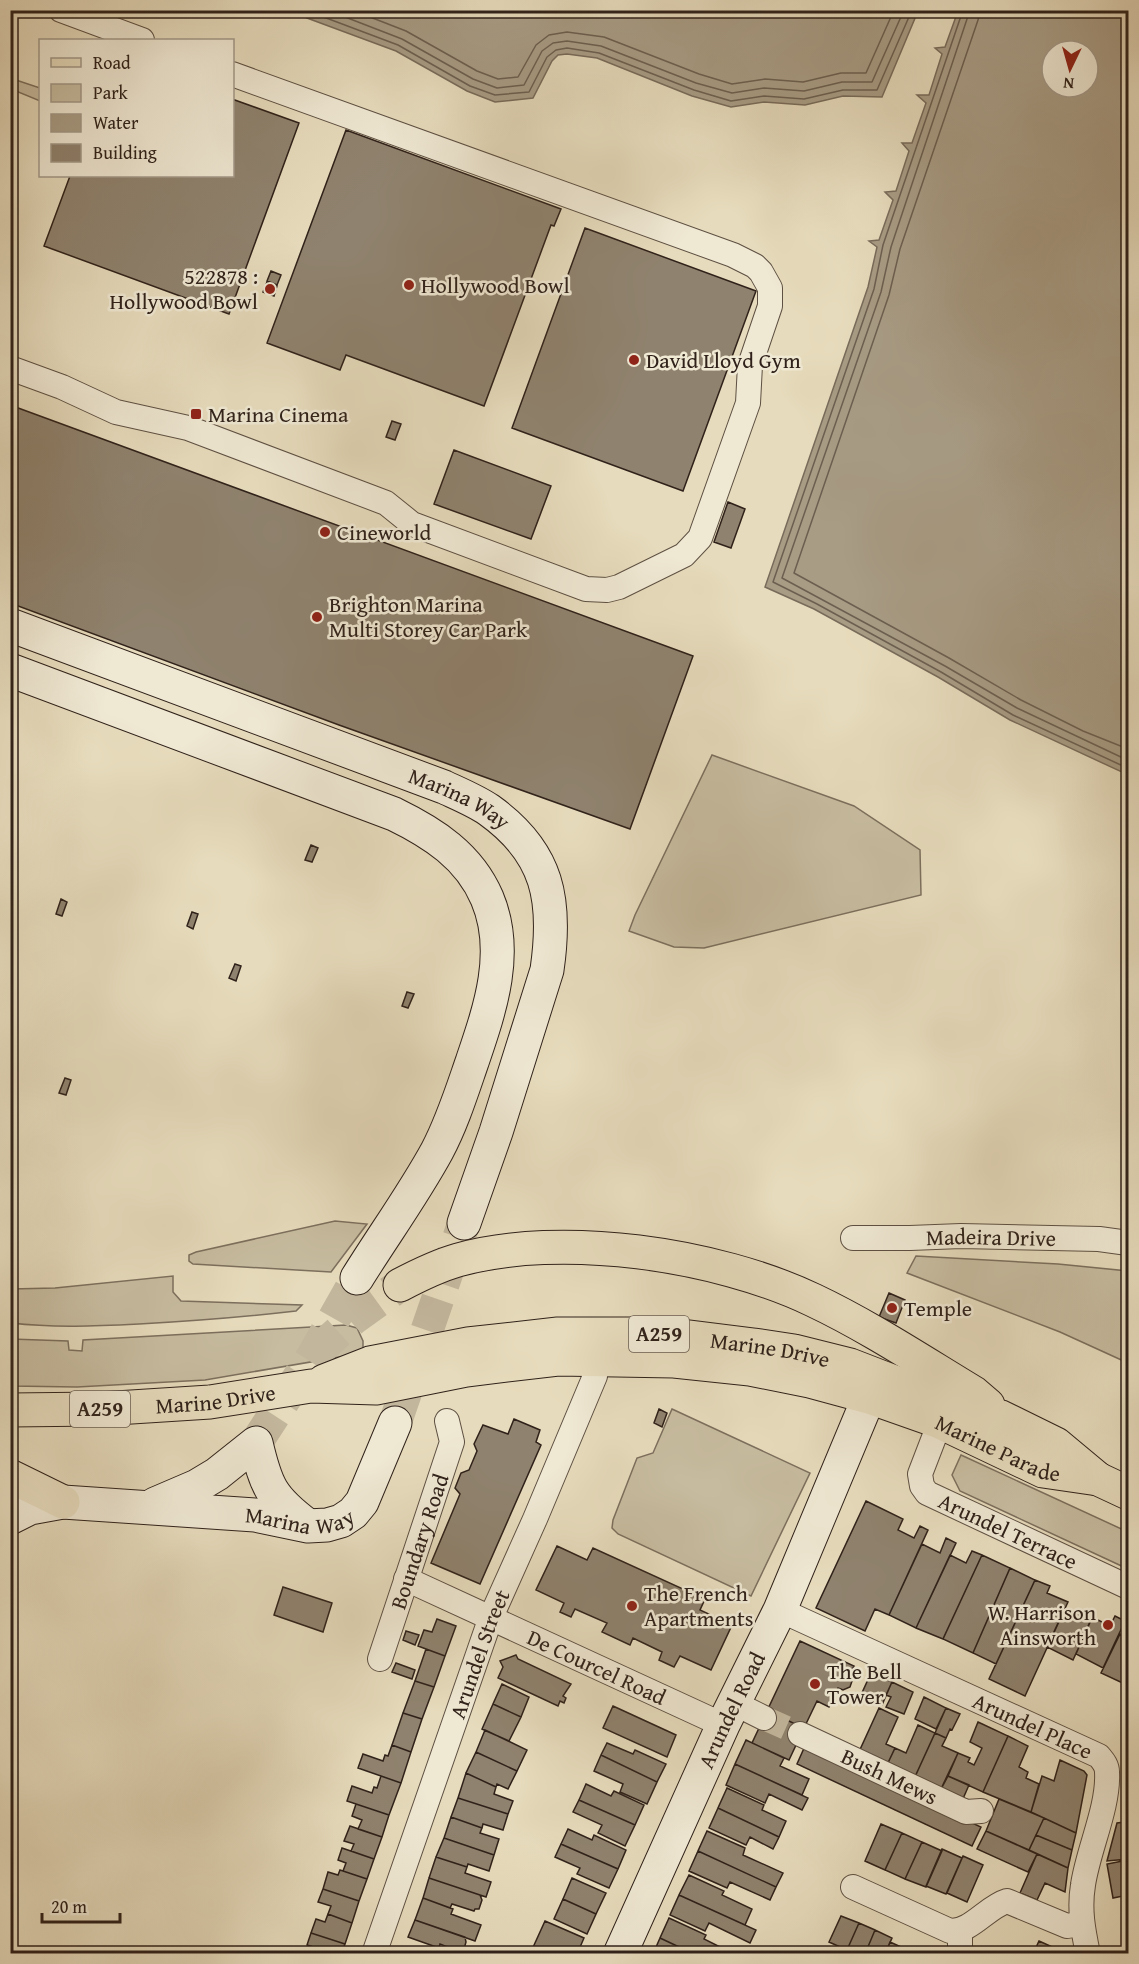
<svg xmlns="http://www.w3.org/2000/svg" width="1139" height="1964" font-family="'Gentium Book Plus',serif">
<rect width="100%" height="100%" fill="#e6dbbc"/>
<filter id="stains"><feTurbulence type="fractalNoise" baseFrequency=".00333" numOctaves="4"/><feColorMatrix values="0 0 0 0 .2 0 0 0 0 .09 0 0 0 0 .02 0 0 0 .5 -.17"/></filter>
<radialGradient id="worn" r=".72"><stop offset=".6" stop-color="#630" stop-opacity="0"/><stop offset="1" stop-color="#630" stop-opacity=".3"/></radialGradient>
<path fill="#c7bca0" stroke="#7c6f5d" stroke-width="1.5" d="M 10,78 L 40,88 L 40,101 L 11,89 Z
M 712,755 L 854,806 L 920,850 L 921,895 L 704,948 L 674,947 L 629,931 L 635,915 Z
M 335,1221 L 367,1224 L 331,1272 L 193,1264 L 189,1261 L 189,1255 L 196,1252 Z
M 916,1256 L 1058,1264 L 1128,1271 L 1128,1363 L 1060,1332 L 907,1273 Z
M 173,1276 L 173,1292 L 181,1301 L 302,1305 L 296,1311 C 244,1317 192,1321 139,1324 C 97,1326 53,1328 11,1323 L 11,1289 L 55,1288 Z
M 346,1325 L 357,1328 L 363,1341 L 363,1353 L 205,1380 L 77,1387 L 11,1386 L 11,1339 L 68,1341 L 69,1350 L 82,1351 L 83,1340 Z
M 672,1409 L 810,1473 L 751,1596 L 618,1534 L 612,1528 L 613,1520 L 637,1458 L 653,1453 Z
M 961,1455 L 1128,1532 L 1128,1569 L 960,1491 L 952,1475 Z"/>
<path fill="#a89c85" stroke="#786b5a" stroke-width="1.5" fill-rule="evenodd" d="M 288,11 L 918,10 L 918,11 L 882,97 L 843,96 L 805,105 L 764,102 L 731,107 L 692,96 L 597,58 L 567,54 L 558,55 L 552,61 L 533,98 L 495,102 L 467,91 L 396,51 Z
M 958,11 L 1128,11 L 1128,770 L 1124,773 L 1010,720 L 938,677 L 814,609 L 765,587 L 868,287 L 877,247 L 869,241 L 879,240 L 893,200 L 885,192 L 896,191 L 909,151 L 902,143 L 912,143 L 926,103 L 917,95 L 929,95 L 942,54 L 935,48 L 945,47 ZM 1052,51 L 1088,51 L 1088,87 L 1052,87 Z"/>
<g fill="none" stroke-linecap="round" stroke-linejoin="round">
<path stroke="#6c5f50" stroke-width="1.5" d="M 305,10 L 398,45 L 470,86 L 495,95 L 529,92 L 547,57 L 556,50 L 567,48 L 599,53 L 694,90 L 731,101 L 764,96 L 804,99 L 843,90 L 877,90 L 912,10
M 327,10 L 402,39 L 473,79 L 497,88 L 524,85 L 542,51 L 553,43 L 567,41 L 601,46 L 696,83 L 732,93 L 764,88 L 804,91 L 842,82 L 872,82 L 904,10
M 352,10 L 406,31 L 477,71 L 498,79 L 518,77 L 536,45 L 549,35 L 567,32 L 604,37 L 699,74 L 732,84 L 765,79 L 803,82 L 841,73 L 866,73 L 894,10
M 963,10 L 883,245 L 874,289 L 773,582 L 817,604 L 941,672 L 1013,715 L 1123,766 L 1128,766
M 970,10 L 891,247 L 881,292 L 782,578 L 945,666 L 1017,708 L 1123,758 L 1128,758
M 980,10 L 978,20 L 900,249 L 889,295 L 794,573 L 949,658 L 1021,700 L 1083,731 L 1128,749"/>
</g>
<path fill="#8f826e" stroke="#30221a" stroke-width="1.5" d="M 232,99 L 299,123 L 229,314 L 44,246 L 70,176 L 232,176 Z
M 346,130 L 561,209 L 554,226 L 551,225 L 484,406 L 346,355 L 340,370 L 267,343 Z
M 585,228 L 756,291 L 683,491 L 512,428 Z
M 271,271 L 281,275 L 277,285 L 267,281 Z
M 267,282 L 277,286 L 274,296 L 263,292 Z
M 10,405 L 693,656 L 630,829 L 339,725 L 10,603 Z
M 392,421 L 401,424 L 395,440 L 386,437 Z
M 454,450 L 551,486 L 531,539 L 434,504 Z
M 728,502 L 745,509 L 731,548 L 714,542 Z
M 311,845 L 318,848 L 312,862 L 305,860 Z
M 61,899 L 67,902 L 62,916 L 56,914 Z
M 192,912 L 198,914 L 193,929 L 187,926 Z
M 235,964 L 241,966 L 236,981 L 229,978 Z
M 407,992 L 414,994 L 408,1008 L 402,1006 Z
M 65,1078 L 71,1080 L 66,1095 L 59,1093 Z
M 889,1293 L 905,1300 L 896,1323 L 879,1317 Z
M 659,1409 L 667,1413 L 662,1427 L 654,1423 Z
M 514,1419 L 540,1430 L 536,1442 L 541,1445 L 480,1584 L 431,1563 L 460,1494 L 455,1488 L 461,1473 L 469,1470 L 477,1451 L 474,1444 L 483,1425 L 508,1434 Z
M 866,1501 L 903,1519 L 898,1530 L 914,1538 L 920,1526 L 928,1530 L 889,1615 L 875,1609 L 865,1631 L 816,1608 Z
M 946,1538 L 956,1543 L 916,1628 L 889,1615 L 922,1544 L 940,1553 Z
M 557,1546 L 587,1560 L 593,1548 L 705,1599 L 700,1610 L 732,1625 L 711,1670 L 680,1656 L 674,1667 L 659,1660 L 662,1652 L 633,1638 L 630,1645 L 602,1632 L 607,1623 L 575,1609 L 571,1617 L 560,1612 L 564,1603 L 536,1590 Z
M 972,1551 L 982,1555 L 943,1639 L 916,1628 L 950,1555 L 966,1563 Z
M 982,1555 L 1010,1568 L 973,1653 L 943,1639 Z
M 1010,1568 L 1035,1580 L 996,1664 L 973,1653 Z
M 1035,1580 L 1050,1586 L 1047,1593 L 1068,1602 L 1025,1696 L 989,1679 Z
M 283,1587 L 332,1603 L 323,1632 L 274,1615 Z
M 1065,1608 L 1091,1620 L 1073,1660 L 1047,1647 Z
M 1115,1616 L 1125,1621 L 1103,1668 L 1076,1654 L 1092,1617 L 1110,1626 Z
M 437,1619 L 456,1626 L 445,1656 L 418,1646 L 424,1630 L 432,1632 Z
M 406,1631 L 419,1635 L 415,1645 L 403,1640 Z
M 1120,1634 L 1128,1638 L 1127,1685 L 1101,1673 Z
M 800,1641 L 854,1666 L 849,1675 L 852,1681 L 850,1687 L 843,1690 L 838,1688 L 829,1707 L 817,1701 L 804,1728 L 767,1711 Z
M 426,1649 L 445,1656 L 434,1687 L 415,1681 Z
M 516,1655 L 518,1659 L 571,1684 L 563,1696 L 566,1698 L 564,1703 L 560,1701 L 558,1706 L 498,1678 L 503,1667 L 500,1661 Z
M 396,1663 L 415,1670 L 412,1679 L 392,1672 Z
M 871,1673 L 892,1682 L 882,1705 L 861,1695 Z
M 415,1681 L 434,1687 L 422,1719 L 403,1713 Z
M 892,1682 L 913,1692 L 904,1714 L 886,1707 L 891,1697 L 886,1695 Z
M 502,1684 L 529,1697 L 521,1717 L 493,1704 Z
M 924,1697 L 946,1708 L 936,1729 L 915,1719 Z
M 493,1704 L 521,1717 L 509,1741 L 482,1729 Z
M 613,1706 L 676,1735 L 667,1757 L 603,1728 Z
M 879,1708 L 898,1717 L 886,1744 L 895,1748 L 886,1767 L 858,1754 Z
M 946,1708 L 960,1714 L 952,1730 L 950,1729 L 946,1738 L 935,1733 Z
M 767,1711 L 804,1728 L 789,1760 L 752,1743 Z
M 403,1713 L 422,1719 L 411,1752 L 392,1745 Z
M 978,1722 L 1008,1736 L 983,1792 L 948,1776 L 958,1753 L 970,1758 L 968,1762 L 974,1765 L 982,1748 L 970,1742 Z
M 918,1725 L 935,1733 L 914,1779 L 886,1767 L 895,1748 L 906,1753 Z
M 485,1730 L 527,1750 L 517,1771 L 476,1752 Z
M 935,1733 L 946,1738 L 942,1746 L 958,1753 L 940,1791 L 914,1779 Z
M 1008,1736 L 1028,1746 L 1019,1767 L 1028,1772 L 1026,1778 L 1039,1784 L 1031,1812 L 983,1792 Z
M 746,1740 L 784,1758 L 780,1766 L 809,1779 L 802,1795 L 735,1764 Z
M 607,1743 L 633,1754 L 635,1750 L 666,1764 L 657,1782 L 601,1755 Z
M 392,1745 L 411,1752 L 401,1783 L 358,1768 L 363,1754 L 383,1761 L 385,1755 L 388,1756 Z
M 805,1746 L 981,1827 L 972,1846 L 797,1764 Z
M 476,1752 L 517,1771 L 508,1789 L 497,1784 L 496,1787 L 466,1773 Z
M 601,1755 L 657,1782 L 647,1804 L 620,1792 L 623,1784 L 594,1771 Z
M 1060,1760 L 1084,1771 L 1087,1775 L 1076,1833 L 1031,1812 L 1042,1776 L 1054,1781 Z
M 735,1764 L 808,1798 L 802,1810 L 769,1794 L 765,1803 L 726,1785 Z
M 466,1773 L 496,1787 L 494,1794 L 513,1801 L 508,1814 L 458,1798 Z
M 381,1776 L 401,1783 L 389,1815 L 347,1801 L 352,1786 L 372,1793 L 374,1787 L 377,1788 Z
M 948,1776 L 969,1785 L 962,1801 L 940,1791 Z
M 586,1784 L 611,1796 L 614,1791 L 644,1805 L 635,1825 L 579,1800 Z
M 727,1788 L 764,1805 L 762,1810 L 786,1821 L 779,1837 L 718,1808 Z
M 458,1798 L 508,1814 L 503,1830 L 483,1824 L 482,1828 L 451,1817 Z
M 999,1799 L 1044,1818 L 1029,1850 L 986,1831 Z
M 579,1800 L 635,1825 L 625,1846 L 598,1833 L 602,1825 L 573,1812 Z
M 356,1804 L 389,1815 L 382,1837 L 358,1829 L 362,1820 L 352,1816 Z
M 718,1808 L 779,1837 L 773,1849 L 750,1837 L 746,1845 L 709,1828 Z
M 451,1817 L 482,1828 L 480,1833 L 499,1839 L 494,1855 L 444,1838 Z
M 1044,1818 L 1076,1833 L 1072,1850 L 1036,1835 Z
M 1125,1822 L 1128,1822 L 1128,1859 L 1107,1861 L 1117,1823 Z
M 881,1824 L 902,1833 L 885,1870 L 865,1861 Z
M 350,1826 L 382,1837 L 374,1859 L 351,1851 L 354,1844 L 344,1841 Z
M 568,1829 L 592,1840 L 594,1835 L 626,1850 L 618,1869 L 561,1844 Z
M 707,1831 L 745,1848 L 743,1855 L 783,1873 L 776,1887 L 698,1851 Z
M 986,1831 L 1037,1854 L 1028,1872 L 977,1849 Z
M 902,1833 L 922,1842 L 905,1879 L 885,1870 Z
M 1036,1835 L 1072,1850 L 1068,1868 L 1029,1850 Z
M 444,1838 L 494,1855 L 489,1871 L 468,1864 L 467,1867 L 436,1857 Z
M 922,1842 L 942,1851 L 926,1887 L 905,1879 Z
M 561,1844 L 618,1869 L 609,1888 L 577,1874 L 580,1868 L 555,1857 Z
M 342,1848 L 374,1859 L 367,1879 L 343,1871 L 346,1863 L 338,1860 Z
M 942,1849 L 962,1858 L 946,1894 L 926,1886 Z
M 698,1851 L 776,1887 L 770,1900 L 730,1882 L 727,1888 L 689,1871 Z
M 1037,1854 L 1068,1868 L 1065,1892 L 1045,1883 L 1037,1900 L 1020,1893 Z
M 963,1856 L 983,1865 L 967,1902 L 947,1893 Z
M 436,1857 L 467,1867 L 465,1873 L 491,1882 L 486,1897 L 429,1878 Z
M 1128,1860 L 1128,1895 L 1113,1898 L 1107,1864 Z
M 340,1870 L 367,1879 L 359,1901 L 323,1889 L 328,1872 L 338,1875 Z
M 689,1875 L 724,1891 L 722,1895 L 752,1909 L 745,1925 L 679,1895 Z
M 429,1878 L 480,1895 L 482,1900 L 479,1909 L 475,1909 L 474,1911 L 452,1904 L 450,1908 L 423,1898 Z
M 572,1878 L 606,1893 L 596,1914 L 563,1899 Z
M 323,1889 L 359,1901 L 352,1923 L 328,1914 L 331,1906 L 318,1902 Z
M 679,1895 L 756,1930 L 750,1943 L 709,1923 L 705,1931 L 670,1915 Z
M 423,1898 L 453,1909 L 451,1914 L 481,1925 L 475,1941 L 415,1920 Z
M 563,1899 L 596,1914 L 587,1934 L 554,1919 Z
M 328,1914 L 352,1923 L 345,1944 L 311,1933 L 316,1919 L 325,1922 Z
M 841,1916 L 859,1923 L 847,1950 L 829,1942 Z
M 669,1918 L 706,1935 L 704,1939 L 734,1954 L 694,1954 L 660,1938 Z
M 415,1920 L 465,1937 L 466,1942 L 464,1949 L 460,1952 L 440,1944 L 439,1948 L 408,1937 Z
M 545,1921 L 584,1938 L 577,1954 L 530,1954 Z
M 859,1923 L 875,1930 L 865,1954 L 855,1954 L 847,1950 Z
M 875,1930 L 892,1938 L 885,1954 L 865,1954 Z
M 311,1933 L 345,1944 L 341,1954 L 315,1954 L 317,1948 L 307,1945 Z
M 660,1938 L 694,1954 L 653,1954 Z
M 1039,1941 L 1057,1949 L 1054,1954 L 1033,1954 Z
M 890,1942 L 908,1950 L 906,1954 L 885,1954 Z
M 405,1947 L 424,1954 L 403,1954 Z"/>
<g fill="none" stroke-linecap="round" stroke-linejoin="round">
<path stroke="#c2b69c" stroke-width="24" stroke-dasharray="24 12" stroke-linecap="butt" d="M 764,1718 L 800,1734"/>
<path stroke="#c2b69c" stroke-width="33" stroke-dasharray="33 16" stroke-linecap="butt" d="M 395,1423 L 464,1223
M 256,1443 L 314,1354 L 357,1278"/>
<path stroke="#c2b69c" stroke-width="33" stroke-dasharray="33 16" stroke-linecap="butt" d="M 314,1354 L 353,1319 L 400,1285"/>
<g stroke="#5e5042" stroke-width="26">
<g id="street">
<path d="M 61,10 L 142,40"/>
<path d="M 10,368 L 62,387 L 116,412 L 188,428 L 386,503 L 412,524 L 586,589 L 607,590 L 619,587 L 684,555 L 700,538 L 748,403 L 750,365 L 770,306 L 770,288 L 761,272 L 755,266 L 733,255 L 232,74"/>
<path id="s1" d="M 853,1238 L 910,1238 L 961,1236 L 1099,1239 L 1128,1243"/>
<path id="s2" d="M 940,1422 L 920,1474 L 922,1486 L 927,1493 L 1128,1587"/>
<path id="s3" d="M 406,1579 L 723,1725"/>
<path id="s4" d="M 780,1610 L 1099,1756 C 1103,1761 1107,1765 1107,1772 C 1109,1807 1088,1850 1083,1885 C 1079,1909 1083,1930 1088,1954"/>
<path id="s5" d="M 380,1659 L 452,1442 L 447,1421"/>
<path d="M 734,1703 L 764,1718"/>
<path id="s6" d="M 800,1734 L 966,1812 L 981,1811"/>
<path d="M 853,1887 L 950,1931 C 971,1932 987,1907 1007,1901 L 1067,1926 L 1081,1924"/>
<path d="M 960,1931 L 960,1954"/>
<path id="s7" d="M 374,1954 L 491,1617 L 535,1519 L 595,1376 L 597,1358"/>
</g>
</g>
<g stroke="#30221a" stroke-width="35">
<g id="secondary">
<path id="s8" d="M 10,625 L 444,787 C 459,794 476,801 489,810 C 549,853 557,901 547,970 L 496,1132 L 464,1223"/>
<path d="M 10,670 L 394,814 C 433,833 469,856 487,898 C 510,952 490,1009 472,1062 C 462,1091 452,1123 437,1151 C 413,1195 383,1236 357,1278"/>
<path d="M 155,1504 L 197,1486 L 217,1474 L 256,1443 C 266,1486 271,1498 307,1525"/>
<path id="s9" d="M 10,1518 L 30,1508 L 63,1502 L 255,1515 L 308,1526 L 327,1525 L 341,1521 L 353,1513 L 362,1502 L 395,1423"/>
<path id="s10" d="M 620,1954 L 723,1725 L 780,1610 L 869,1397"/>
</g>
</g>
<g stroke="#30221a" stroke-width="35">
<g id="primary">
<path d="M 400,1285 C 419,1275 437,1266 458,1260 C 561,1231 717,1254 813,1300 C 868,1326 921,1361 974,1393 L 988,1405"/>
<path id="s11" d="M 324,1381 L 370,1363 L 468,1344 L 558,1334 L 666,1334 L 754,1345 L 794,1351 L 850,1365 L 969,1411 L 1001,1417 L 1056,1444 L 1098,1479"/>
<path id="s12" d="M 10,1410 L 100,1409 L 210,1402 L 311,1386 L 376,1388 L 466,1370 L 558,1359 L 674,1361 L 750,1369 L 810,1381 L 869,1397 L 940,1422 L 1043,1471 L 1098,1479 L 1128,1493"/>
<path d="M 10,1476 L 63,1502"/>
</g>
</g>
<use href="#street" stroke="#efe8d3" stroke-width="24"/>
<use href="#secondary" stroke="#efe8d3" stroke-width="33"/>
<use href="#primary" stroke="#e6dbbc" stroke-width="33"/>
</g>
<g fill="#8f2418" stroke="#efe8d3" stroke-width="2">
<circle cx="409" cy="285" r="6"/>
<circle cx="270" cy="289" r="6"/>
<circle cx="634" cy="360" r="6"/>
<rect x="190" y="408" width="12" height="12" rx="3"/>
<circle cx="325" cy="532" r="6"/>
<circle cx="317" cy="617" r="6"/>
<circle cx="892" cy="1308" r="6"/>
<circle cx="632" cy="1606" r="6"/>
<circle cx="1108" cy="1625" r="6"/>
<circle cx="815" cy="1684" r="6"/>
</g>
<g text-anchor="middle" stroke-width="5" stroke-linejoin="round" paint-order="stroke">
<g fill="#efe8d3" stroke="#695d52" stroke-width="1.5">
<rect x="629" y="1316" width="60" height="36" rx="4.5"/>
<rect x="70" y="1391" width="60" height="36" rx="4.5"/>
</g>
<g font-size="21" font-weight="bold" fill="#30221a">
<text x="659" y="1341">A259</text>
<text x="100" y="1416">A259</text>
</g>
<g font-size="22" fill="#30221a" stroke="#efe8d3" text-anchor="start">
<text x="258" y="284" text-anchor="end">522878 :<tspan x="258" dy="25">Hollywood Bowl</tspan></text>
<text x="421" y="293">Hollywood Bowl</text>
<text x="646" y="368">David Lloyd Gym</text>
<text x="208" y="422">Marina Cinema</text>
<text x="337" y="540">Cineworld</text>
<text x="329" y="612">Brighton Marina<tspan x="329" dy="25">Multi Storey Car Park</tspan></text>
<text x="904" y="1316">Temple</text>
<text x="644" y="1601">The French<tspan x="644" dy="25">Apartments</tspan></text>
<text x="1096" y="1620" text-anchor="end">W. Harrison<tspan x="1096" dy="25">Ainsworth</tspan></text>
<text x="827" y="1679">The Bell<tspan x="827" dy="25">Tower</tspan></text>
</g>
<g font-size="22" fill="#30221a" stroke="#efe8d3">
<text dy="8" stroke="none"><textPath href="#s8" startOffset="482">Marina Way</textPath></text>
<text dy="8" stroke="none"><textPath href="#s1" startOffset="138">Madeira Drive</textPath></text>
<text dy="8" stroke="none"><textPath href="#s11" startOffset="453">Marine Drive</textPath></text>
<text dy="8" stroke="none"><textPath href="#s12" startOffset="206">Marine Drive</textPath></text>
<text dy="8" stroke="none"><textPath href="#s12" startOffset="1006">Marine Parade</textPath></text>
<text dy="8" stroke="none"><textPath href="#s9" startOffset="294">Marina Way</textPath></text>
<text dy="8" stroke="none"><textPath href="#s2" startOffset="166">Arundel Terrace</textPath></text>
<text dy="8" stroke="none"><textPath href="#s5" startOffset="124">Boundary Road</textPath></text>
<text dy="8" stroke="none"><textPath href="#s7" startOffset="318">Arundel Street</textPath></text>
<text dy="8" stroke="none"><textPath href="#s3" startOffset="210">De Courcel Road</textPath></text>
<text dy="8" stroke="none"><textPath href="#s10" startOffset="268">Arundel Road</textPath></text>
<text dy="8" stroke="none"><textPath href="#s4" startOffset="278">Arundel Place</textPath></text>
<text dy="8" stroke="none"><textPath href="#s6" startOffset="99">Bush Mews</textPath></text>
</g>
</g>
<rect width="1139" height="1964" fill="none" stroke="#e6dbbc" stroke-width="36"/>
<rect x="12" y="12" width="1115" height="1940" fill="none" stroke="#30221a" stroke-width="3"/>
<rect x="18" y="18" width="1103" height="1928" fill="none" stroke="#30221a" stroke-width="1.5"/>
<rect x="39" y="39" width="195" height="138" fill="#efe8d3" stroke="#a39989" stroke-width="1.5"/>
<rect x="51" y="58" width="30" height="9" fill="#e6dbbc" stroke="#a39989" stroke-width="1.5"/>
<text x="93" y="69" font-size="18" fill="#30221a">Road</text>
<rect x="51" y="84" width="30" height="18" fill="#c7bca0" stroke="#a39989" stroke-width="1.5"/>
<text x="93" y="99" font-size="18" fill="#30221a">Park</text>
<rect x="51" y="114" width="30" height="18" fill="#a89c85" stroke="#a39989" stroke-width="1.5"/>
<text x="93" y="129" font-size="18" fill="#30221a">Water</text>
<rect x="51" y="144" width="30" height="18" fill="#8f826e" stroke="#a39989" stroke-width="1.5"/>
<text x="93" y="159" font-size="18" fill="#30221a">Building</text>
<g transform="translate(1070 69) rotate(185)"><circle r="28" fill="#efe8d3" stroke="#a39989" stroke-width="1.5"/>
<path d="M0-4.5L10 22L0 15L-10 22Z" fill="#8f2418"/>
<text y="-9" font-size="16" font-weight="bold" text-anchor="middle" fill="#30221a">N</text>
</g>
<path d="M42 1913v9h78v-9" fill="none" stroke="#30221a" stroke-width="3"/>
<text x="51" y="1913" font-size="18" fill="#30221a" stroke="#efe8d3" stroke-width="4.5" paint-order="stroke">20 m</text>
<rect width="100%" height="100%" filter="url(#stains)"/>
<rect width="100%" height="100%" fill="url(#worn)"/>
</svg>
